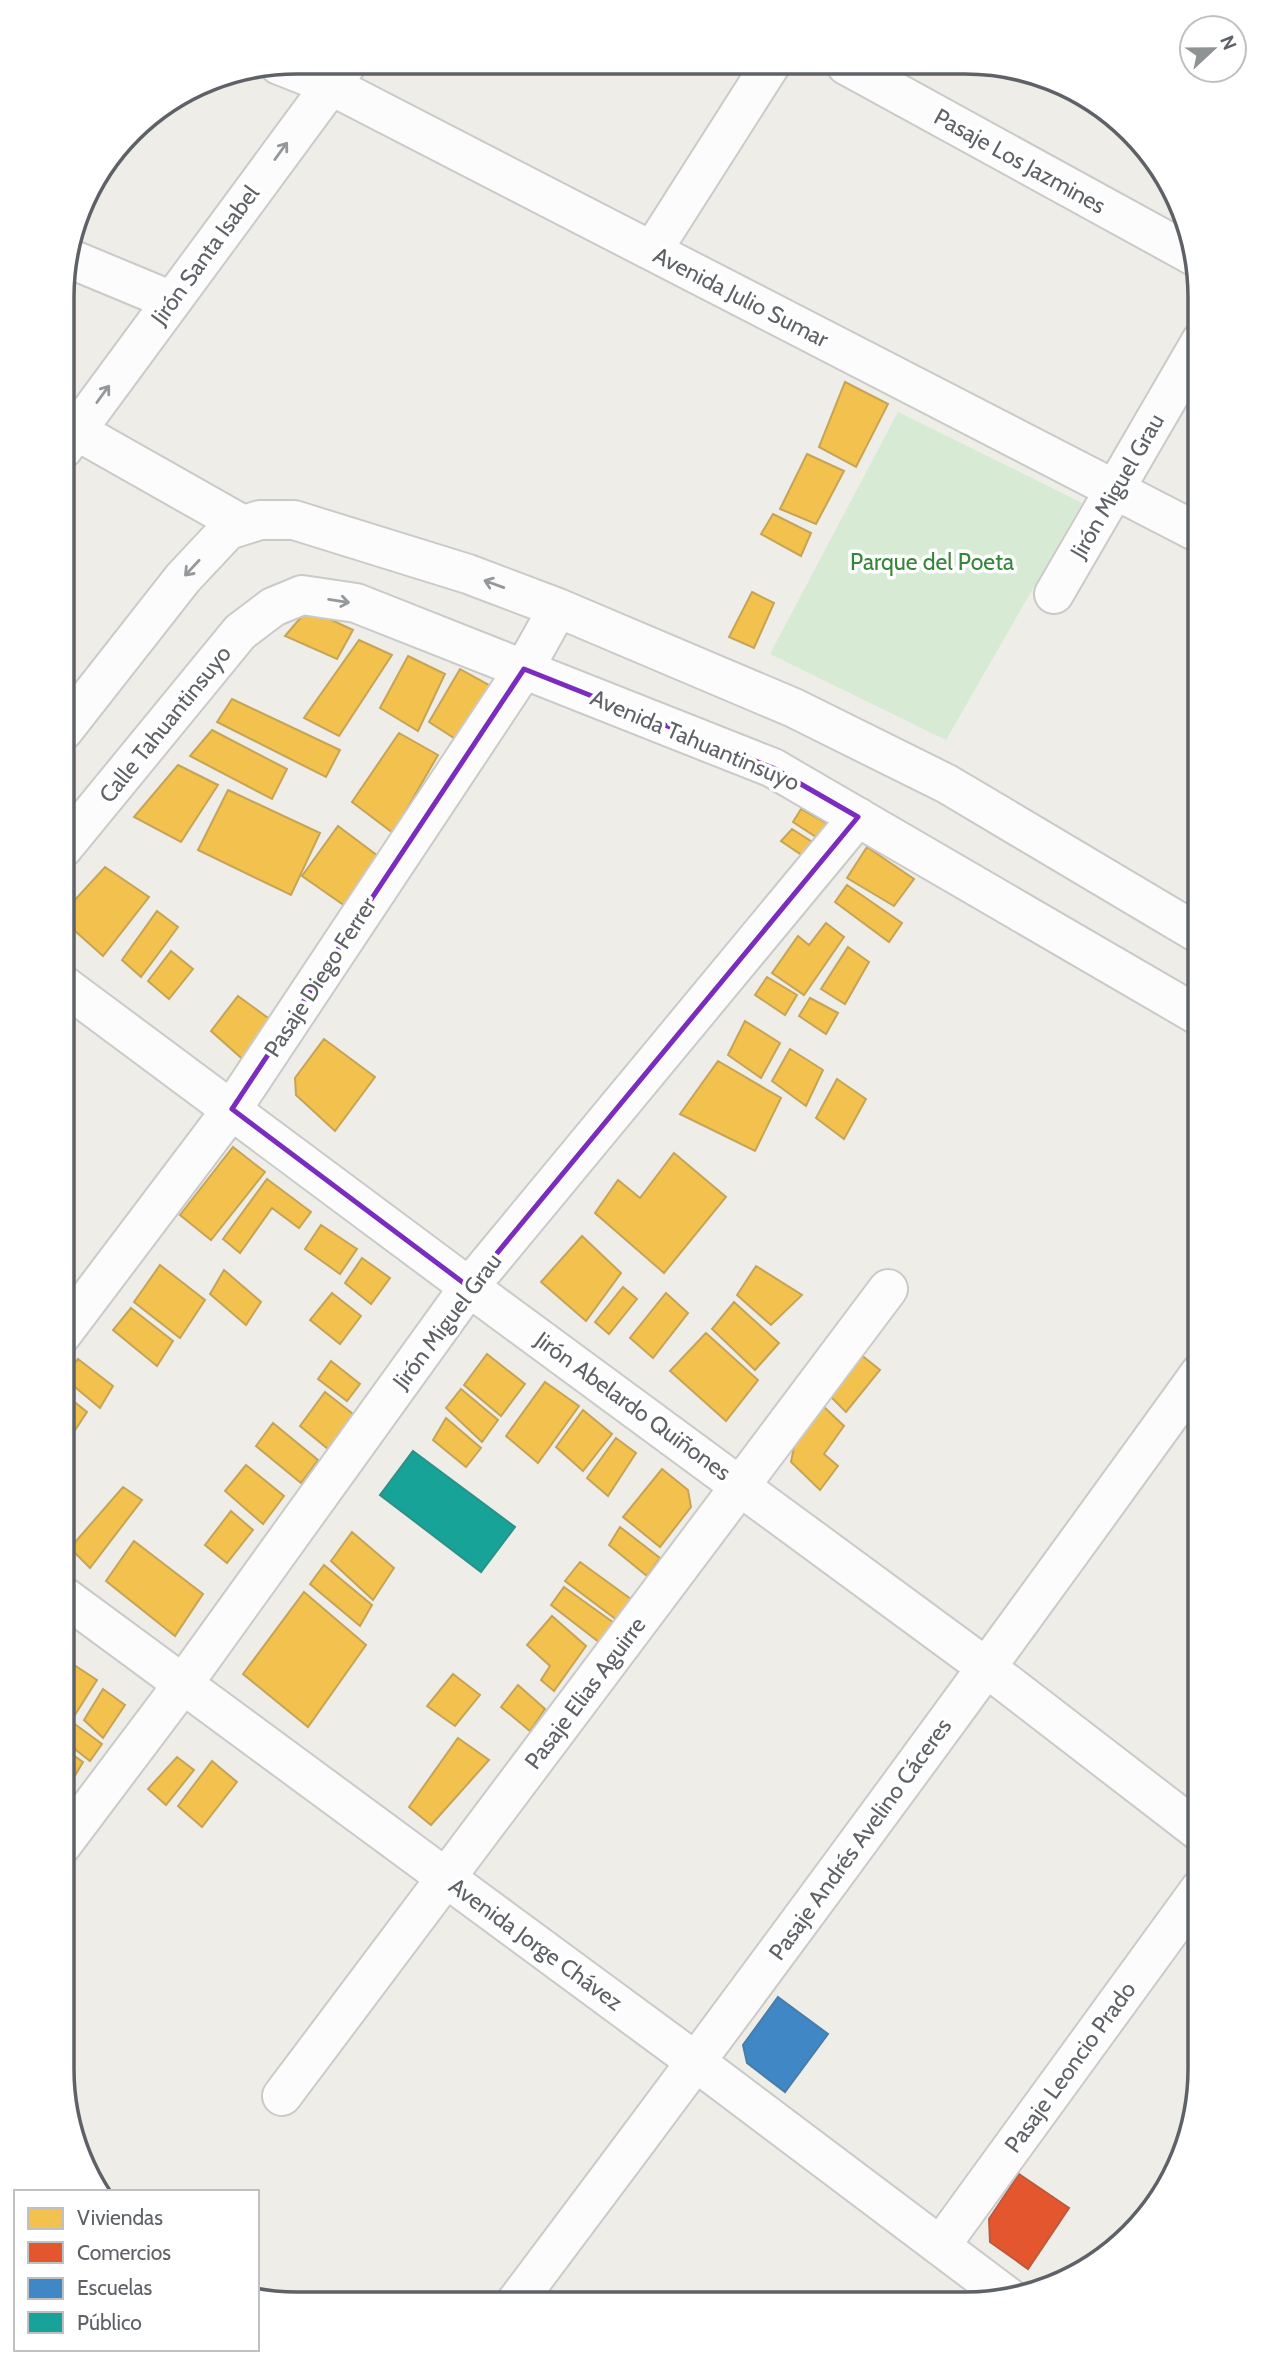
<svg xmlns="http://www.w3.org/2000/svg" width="1262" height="2365" font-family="Cabin,sans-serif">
<rect width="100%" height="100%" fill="#eeede8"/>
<path fill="#d6ead4" d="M 898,412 L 1082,503 L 946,740 L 770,654 Z"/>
<path fill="#f2c14e" stroke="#c6a456" stroke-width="2" d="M 845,382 L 888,404 L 856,467 L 819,447 Z
M 807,454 L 844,471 L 816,524 L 780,509 Z
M 773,514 L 811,533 L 801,556 L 761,534 Z
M 752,592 L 774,603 L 754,648 L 729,637 Z
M 308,609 L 353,630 L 337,659 L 285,636 Z
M 359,640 L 392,655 L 339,736 L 304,718 Z
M 408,656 L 445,674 L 418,731 L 380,708 Z
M 460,669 L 496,689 L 468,747 L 429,722 Z
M 232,699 L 340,750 L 326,777 L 217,722 Z
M 212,730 L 287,769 L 272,799 L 190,756 Z
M 399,733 L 438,755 L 393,833 L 352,802 Z
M 178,765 L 218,785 L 181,842 L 134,817 Z
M 228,790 L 320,833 L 291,895 L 198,850 Z
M 801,809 L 827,823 L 819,839 L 793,822 Z
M 338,826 L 382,859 L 348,908 L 302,876 Z
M 792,829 L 814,843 L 806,858 L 781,841 Z
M 867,847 L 914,879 L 894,906 L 847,878 Z
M 105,867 L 149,897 L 103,956 L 75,931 L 72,903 Z
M 847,885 L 902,923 L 889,942 L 835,902 Z
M 157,911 L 178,927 L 141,977 L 122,960 Z
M 826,923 L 844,937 L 804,995 L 772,973 L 798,936 L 809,945 Z
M 848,947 L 869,962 L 845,1004 L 821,989 Z
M 171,951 L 193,969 L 169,999 L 148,981 Z
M 767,977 L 797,995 L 785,1015 L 755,995 Z
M 238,996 L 275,1023 L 248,1064 L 211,1031 Z
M 810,998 L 838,1013 L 826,1034 L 799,1016 Z
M 745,1021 L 780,1043 L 761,1078 L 728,1055 Z
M 324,1039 L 375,1077 L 335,1131 L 296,1095 L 295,1078 Z
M 790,1049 L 823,1070 L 806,1106 L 772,1081 Z
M 718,1061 L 781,1098 L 755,1151 L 680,1114 Z
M 837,1079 L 866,1099 L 844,1139 L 816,1118 Z
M 233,1147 L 265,1172 L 211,1240 L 180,1215 Z
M 674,1153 L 726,1197 L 664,1273 L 595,1213 L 618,1180 L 640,1198 Z
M 267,1179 L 311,1212 L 299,1228 L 272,1208 L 240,1253 L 223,1239 Z
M 321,1225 L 357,1249 L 340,1274 L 305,1249 Z
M 582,1236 L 621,1273 L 586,1321 L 541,1282 Z
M 362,1258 L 390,1278 L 371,1304 L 345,1283 Z
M 160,1265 L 205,1300 L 180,1338 L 134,1302 Z
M 756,1266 L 802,1295 L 771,1325 L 737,1295 Z
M 224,1270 L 261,1302 L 246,1325 L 210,1294 Z
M 623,1287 L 637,1299 L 609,1334 L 595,1322 Z
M 332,1293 L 361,1316 L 340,1344 L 310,1320 Z
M 666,1293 L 688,1313 L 653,1358 L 630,1338 Z
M 734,1302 L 779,1343 L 755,1370 L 712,1329 Z
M 131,1308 L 173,1341 L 157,1366 L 113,1330 Z
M 706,1333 L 758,1380 L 726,1421 L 670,1371 Z
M 487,1354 L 525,1384 L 501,1416 L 464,1385 Z
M 860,1354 L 880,1370 L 846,1412 L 829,1395 Z
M 78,1359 L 113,1386 L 100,1408 L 63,1377 Z
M 331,1361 L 360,1384 L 347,1401 L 318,1379 Z
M 545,1382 L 579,1406 L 538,1463 L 506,1436 Z
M 461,1389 L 498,1420 L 482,1442 L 446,1408 Z
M 62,1392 L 87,1412 L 64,1447 L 62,1445 Z
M 325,1392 L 353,1414 L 328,1449 L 300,1426 Z
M 823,1406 L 844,1426 L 824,1454 L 838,1466 L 820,1490 L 791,1462 L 795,1442 Z
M 583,1410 L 612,1434 L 583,1471 L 556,1447 Z
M 446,1418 L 481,1448 L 466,1467 L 433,1440 Z
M 273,1423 L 318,1460 L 301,1483 L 256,1446 Z
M 616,1438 L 636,1453 L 608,1496 L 587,1478 Z
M 246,1465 L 284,1496 L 263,1524 L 225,1491 Z
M 662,1469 L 688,1490 L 691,1507 L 660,1547 L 623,1517 Z
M 123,1487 L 142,1500 L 90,1568 L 70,1548 Z
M 231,1511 L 253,1530 L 227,1563 L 205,1545 Z
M 620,1527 L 660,1558 L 647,1576 L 609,1545 Z
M 352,1532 L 394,1568 L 373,1600 L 331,1561 Z
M 134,1541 L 203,1594 L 175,1636 L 106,1581 Z
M 580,1562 L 635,1602 L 621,1623 L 565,1581 Z
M 324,1565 L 372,1605 L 360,1626 L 310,1584 Z
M 564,1587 L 621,1628 L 608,1649 L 551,1605 Z
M 304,1592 L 366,1645 L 308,1727 L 243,1674 Z
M 552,1616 L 586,1646 L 554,1691 L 541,1680 L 550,1666 L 527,1645 Z
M 62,1657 L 97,1680 L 73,1718 L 62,1708 Z
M 453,1674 L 480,1695 L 455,1726 L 427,1706 Z
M 518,1685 L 545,1709 L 530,1731 L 501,1707 Z
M 103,1689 L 125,1705 L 103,1738 L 84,1720 Z
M 72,1722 L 102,1744 L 90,1761 L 62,1739 Z
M 458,1738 L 489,1760 L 431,1825 L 409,1807 Z
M 62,1747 L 83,1762 L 73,1779 L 62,1769 Z
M 177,1757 L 194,1770 L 166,1805 L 148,1789 Z
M 212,1761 L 237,1782 L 202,1827 L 178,1806 Z"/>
<path fill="#e4572e" stroke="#bc5a3f" stroke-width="2" d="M 1019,2174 L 1069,2208 L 1028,2269 L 990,2242 L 989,2219 Z"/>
<path fill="#3f88c5" stroke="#487da9" stroke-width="2" d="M 778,1997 L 828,2034 L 785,2092 L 747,2063 L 743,2045 Z"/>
<path fill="#17a398" stroke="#2c9089" stroke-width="2" d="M 413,1451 L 515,1527 L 481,1572 L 380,1495 Z"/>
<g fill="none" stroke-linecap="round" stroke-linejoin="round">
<g stroke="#cacac9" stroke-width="42">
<path id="minor" d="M 279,65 L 330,85 L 1201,534
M 846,65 L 1194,256
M 652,251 L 771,64
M 66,257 L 172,301
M 63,426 L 77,431 L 243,525
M 63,449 L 348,62
M 1054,594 L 1201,341
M 63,731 L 183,578 L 228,530 L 260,520 L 294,520 L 468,574 L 558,608 L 794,708 L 947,784 L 1201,935
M 63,848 L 240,632 L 273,607 L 302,595 L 356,603 L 773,768 L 1201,1017
M 62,984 L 469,1287 L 987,1668 L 1200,1832
M 62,1334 L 232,1109 L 524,669 L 558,608
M 62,1595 L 696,2062 L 1008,2297
M 61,1846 L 183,1684 L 469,1287 L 858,817
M 282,2096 L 888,1289
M 941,2245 L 1200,1889
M 516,2302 C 747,1995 975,1685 1200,1373"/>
</g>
<use href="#minor" stroke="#fcfcfc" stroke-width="38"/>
</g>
<defs><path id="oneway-shaft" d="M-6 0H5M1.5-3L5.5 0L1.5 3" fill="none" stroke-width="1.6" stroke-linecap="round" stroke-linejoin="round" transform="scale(1.75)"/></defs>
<g stroke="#95989b">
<use href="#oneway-shaft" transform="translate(281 151) rotate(-54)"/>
<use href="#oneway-shaft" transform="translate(103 394) rotate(-54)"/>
<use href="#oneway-shaft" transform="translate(192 568) rotate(133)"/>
<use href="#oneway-shaft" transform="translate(494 584) rotate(-160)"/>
<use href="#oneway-shaft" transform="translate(339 601) rotate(9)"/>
</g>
<path fill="none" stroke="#7b2cbf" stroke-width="5" stroke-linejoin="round" d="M 524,669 L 773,768 L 858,817 L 469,1287 L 232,1109 Z"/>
<g text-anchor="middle" stroke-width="7" stroke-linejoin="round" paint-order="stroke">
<g font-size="23" fill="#5e6267" stroke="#fff">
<text transform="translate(1020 161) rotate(29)" y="8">Pasaje Los Jazmines</text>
<text transform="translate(205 255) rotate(-54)" y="8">Jirón Santa Isabel</text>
<text transform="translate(741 297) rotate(27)" y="8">Avenida Julio Sumar</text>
<text transform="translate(1117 486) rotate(-60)" y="8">Jirón Miguel Grau</text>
<text transform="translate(165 724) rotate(-51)" y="8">Calle Tahuantinsuyo</text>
<text transform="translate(695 740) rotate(23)" y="8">Avenida Tahuantinsuyo</text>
<text transform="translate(320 977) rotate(-57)" y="8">Pasaje Diego Ferrer</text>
<text transform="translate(447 1321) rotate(-53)" y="8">Jirón Miguel Grau</text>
<text transform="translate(633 1406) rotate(36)" y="8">Jirón Abelardo Quiñones</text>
<text transform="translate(585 1693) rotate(-53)" y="8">Pasaje Elias Aguirre</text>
<text transform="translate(860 1839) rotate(-54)" y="8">Pasaje Andrés Avelino Cáceres</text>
<text transform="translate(536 1944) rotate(36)" y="8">Avenida Jorge Chávez</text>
<text transform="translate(1070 2067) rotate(-54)" y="8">Pasaje Leoncio Prado</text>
</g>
<g font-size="23" fill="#368639" stroke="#fff">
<text x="932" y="570">Parque del Poeta</text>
</g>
</g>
<path d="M0 0H1262V2365H0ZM297 74H965A223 223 0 0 1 1188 297V2069A223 223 0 0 1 965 2292H297A223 223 0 0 1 74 2069V297A223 223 0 0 1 297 74Z" fill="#fff" fill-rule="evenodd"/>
<path fill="none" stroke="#5e6267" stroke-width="3.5" d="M297 74H965A223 223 0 0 1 1188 297V2069A223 223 0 0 1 965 2292H297A223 223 0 0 1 74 2069V297A223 223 0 0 1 297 74Z"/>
<rect x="14" y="2190" width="245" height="161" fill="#ffffff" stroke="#bfc0c2" stroke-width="2"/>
<rect x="28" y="2208" width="35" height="21" fill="#f2c14e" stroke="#bfc0c2" stroke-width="2"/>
<text x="77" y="2225" font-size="21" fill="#5e6267">Viviendas</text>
<rect x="28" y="2242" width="35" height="21" fill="#e4572e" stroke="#bfc0c2" stroke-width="2"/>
<text x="77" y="2260" font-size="21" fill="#5e6267">Comercios</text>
<rect x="28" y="2278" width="35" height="21" fill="#3f88c5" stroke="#bfc0c2" stroke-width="2"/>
<text x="77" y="2295" font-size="21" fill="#5e6267">Escuelas</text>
<rect x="28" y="2312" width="35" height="21" fill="#17a398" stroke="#bfc0c2" stroke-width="2"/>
<text x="77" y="2330" font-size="21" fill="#5e6267">Público</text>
<g transform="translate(1213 49) rotate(68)"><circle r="33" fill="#ffffff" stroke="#bfc0c2" stroke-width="2"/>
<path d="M0-5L12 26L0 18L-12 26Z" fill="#909394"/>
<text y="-10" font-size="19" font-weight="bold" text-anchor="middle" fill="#5e6267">N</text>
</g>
</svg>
